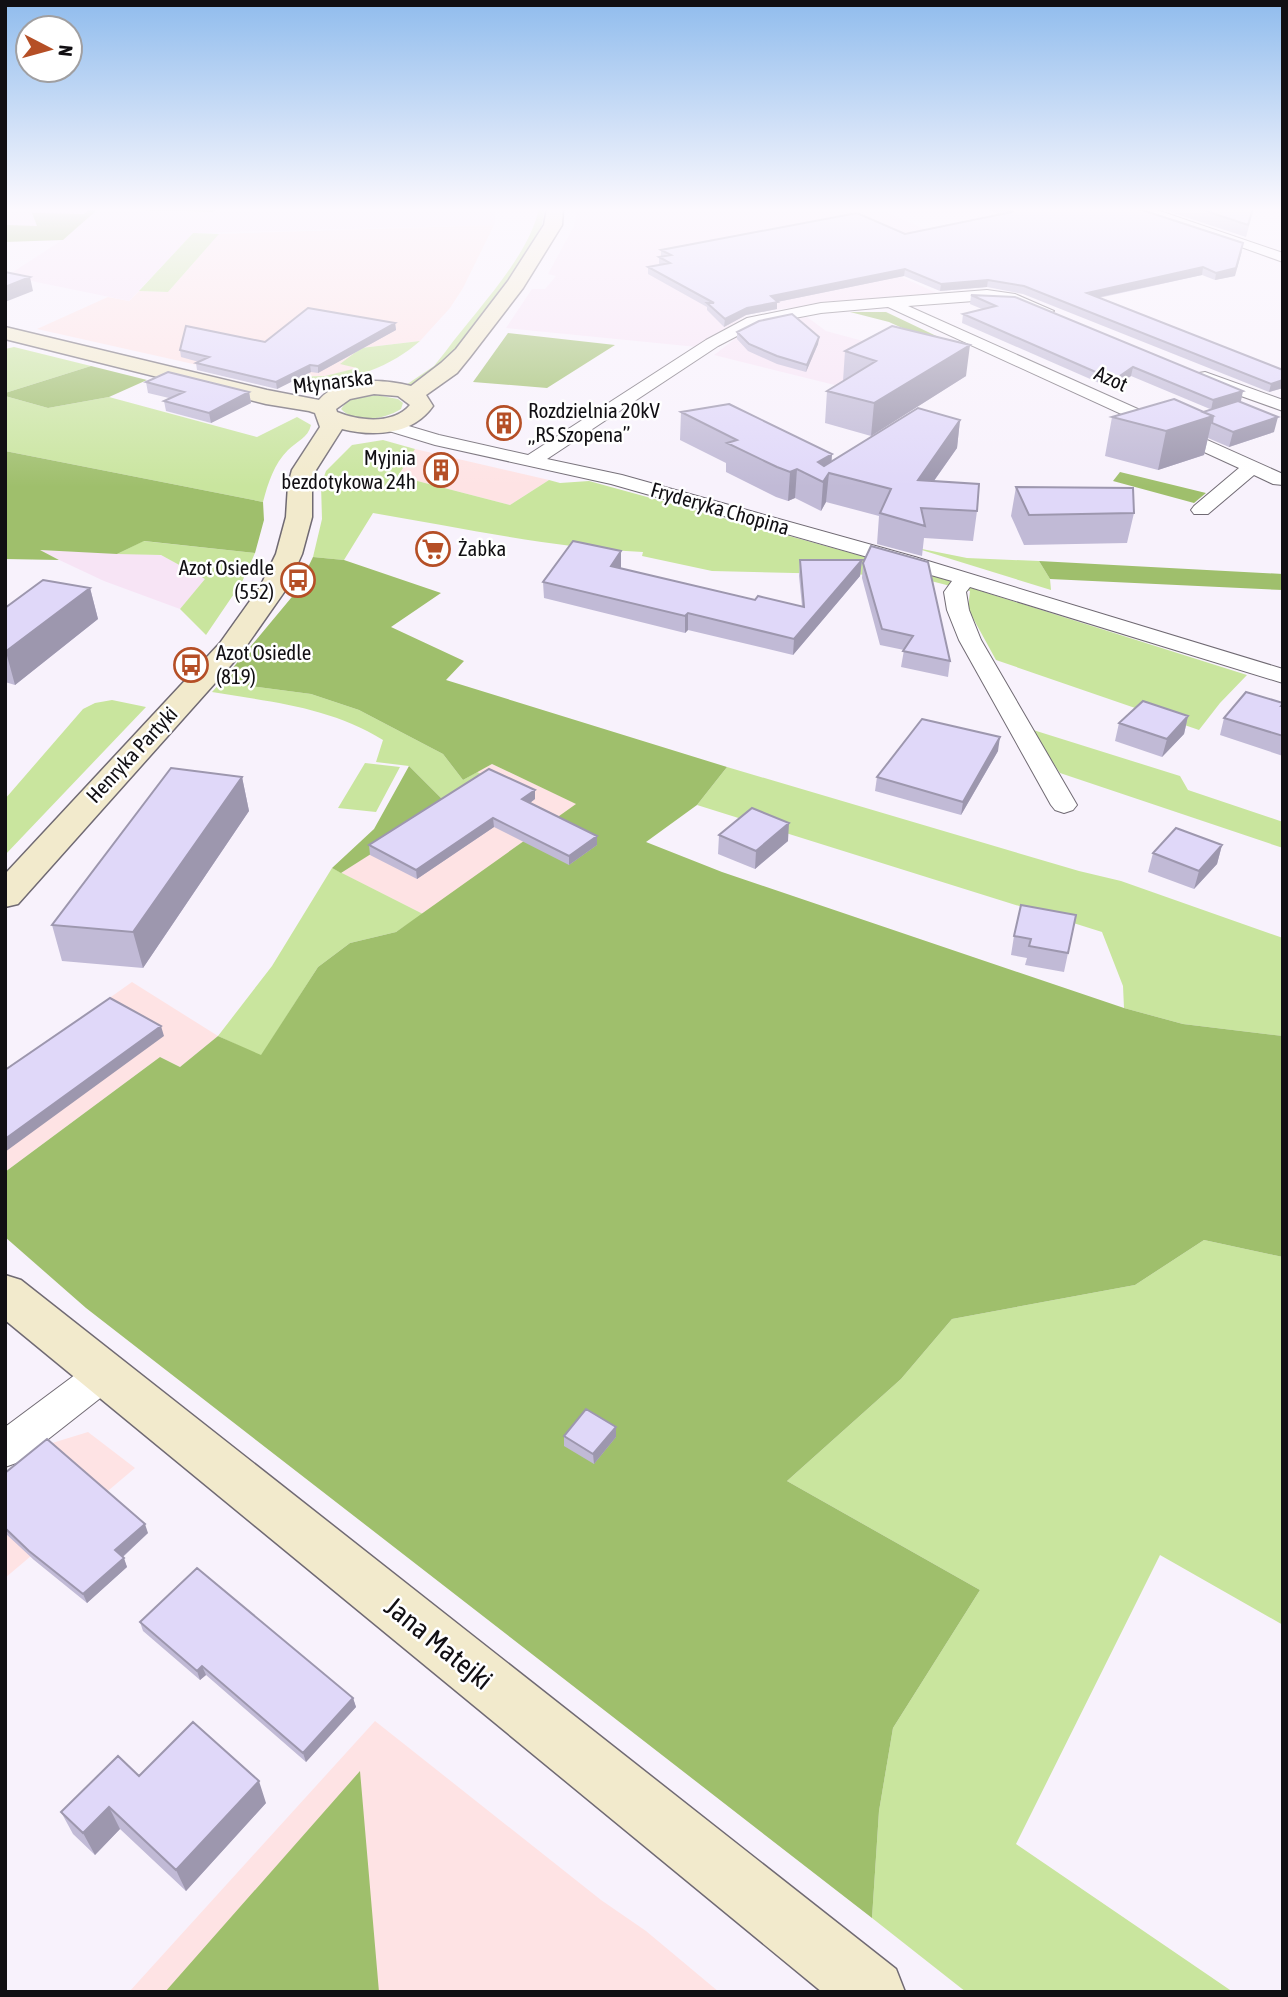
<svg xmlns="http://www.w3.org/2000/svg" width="1288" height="1997" font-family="'Asap Condensed',sans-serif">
<rect width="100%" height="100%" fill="#f8f2fc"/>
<path fill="#fee3e4" d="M 494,225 L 463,288 L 450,308 L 420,341 L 361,348 L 342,364 L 359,368 L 325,376 L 275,377 L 211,368 L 37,329 L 108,297 L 129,301 L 139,291 L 168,292 L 219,234 Z
M 415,449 L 549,480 L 510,505 L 398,476 Z
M 492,764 L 577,804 L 423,914 L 341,873 L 489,777 L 477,772 Z
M 132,982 L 218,1036 L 180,1067 L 160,1057 L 5,1172 L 5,1072 Z
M 88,1432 L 135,1468 L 5,1578 L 5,1480 L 49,1444 Z
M 375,1721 L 601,1900 L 646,1931 L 719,1992 L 129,1992 Z"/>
<path fill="#f7e4f5" d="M 5,208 L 495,208 L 495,223 L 494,225 L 193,233 L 129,301 L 7,276 L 62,240 L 5,242 Z
M 578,208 L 877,208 L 954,242 L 875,265 L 937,293 L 752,312 L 697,347 L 506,328 L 532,289 L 545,289 L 556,276 L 548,274 L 574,226 Z
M 803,314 L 826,331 L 915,355 L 851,389 L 714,355 L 744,332 Z
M 38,550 L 161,555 L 206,579 L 180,609 L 104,581 Z"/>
<path fill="#c9e59e" d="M 539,208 L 545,208 L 542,225 L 525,256 L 453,352 L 439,368 L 410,389 L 403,387 L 434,366 L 446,351 C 476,310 529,257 539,208 Z
M 193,233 L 219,234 L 168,292 L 139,291 Z
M 420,341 C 383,374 324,391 275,377 L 325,376 L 357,368 L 340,364 L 361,348 Z
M 14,347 L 91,366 L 5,393 L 5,349 Z
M 376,395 L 398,399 L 403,403 L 401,409 C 385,419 356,425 341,409 L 348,400 Z
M 5,396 L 48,408 L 109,397 L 257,437 L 297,417 L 311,425 C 308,438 297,441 288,450 C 274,464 268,483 263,502 L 5,451 Z
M 383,440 L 415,449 L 398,476 L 510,505 L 549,480 L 560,483 L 589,481 L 927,574 L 1247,675 L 1220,703 L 1199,730 L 996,660 L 968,609 L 970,591 L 927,580 L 921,576 L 712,571 L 642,556 L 643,552 C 552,548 462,528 373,513 L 344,560 L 313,557 L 322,519 L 321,485 L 326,471 L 352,445 Z
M 143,541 L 255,553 L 242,582 L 206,635 L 180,609 L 205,579 L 161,555 L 117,554 Z
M 912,547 L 967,558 L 1039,561 L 1050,579 L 1051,590 Z
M 221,682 L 311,694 L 359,710 L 443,754 L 463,780 L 477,772 L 490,778 L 448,805 L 409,766 L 376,762 L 383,740 C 330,707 272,702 212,692 Z
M 112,700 L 146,707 L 5,855 L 5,799 L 83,709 L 95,703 Z
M 1030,729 L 1180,776 L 1188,790 L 1283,822 L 1283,848 L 1060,773 Z
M 365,763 L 400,767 L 376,812 L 338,808 Z
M 727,767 L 1079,871 L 1121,881 L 1283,938 L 1283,1036 L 1183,1024 L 1124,1008 L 1123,986 L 1102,932 L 697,805 Z
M 332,868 L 423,914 L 396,932 L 350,943 L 318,967 L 261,1056 L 218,1036 L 272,966 Z
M 1204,1240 L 1283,1257 L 1283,1625 L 1160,1555 L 1016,1844 L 1233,1992 L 966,1992 L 872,1918 L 879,1811 L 893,1728 L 980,1590 L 787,1481 L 901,1379 L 952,1319 L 1135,1285 Z"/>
<path fill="#9fbf6c" d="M 91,208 L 217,208 L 213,212 L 98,209 L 63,240 L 5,242 L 5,225 L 37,226 L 32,213 L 84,214 Z
M 850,312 L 886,312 L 949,342 L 935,343 L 889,322 Z
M 508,333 L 615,345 L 547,388 L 473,382 Z
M 91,366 L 147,380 L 109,397 L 48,408 L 5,396 L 5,393 Z
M 5,451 L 263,502 L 264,520 L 255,553 L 144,541 L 117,554 L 40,550 L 59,560 L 5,559 Z
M 1120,472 L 1206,493 L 1194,503 L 1113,481 Z
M 313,557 L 344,560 L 441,593 L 391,627 L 464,661 L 446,680 L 727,767 L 697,805 L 646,842 L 722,872 L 1124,1008 L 1183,1024 L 1283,1036 L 1283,1257 L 1204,1240 L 1135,1285 L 952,1319 L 901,1379 L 787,1481 L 980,1590 L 893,1728 L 879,1811 L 872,1918 L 86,1308 L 5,1237 L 5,1172 L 160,1057 L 180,1067 L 218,1036 L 261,1055 L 318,967 L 350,943 L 396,932 L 576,804 L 492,764 L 463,780 L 443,754 L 359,710 L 311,694 L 221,682 L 296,592 Z
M 1039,561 L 1283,574 L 1283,590 L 1050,579 Z
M 409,766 L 448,805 L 341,873 L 332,868 L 374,829 Z
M 360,1771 L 379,1992 L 165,1992 Z"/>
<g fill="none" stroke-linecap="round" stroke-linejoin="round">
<g stroke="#706a73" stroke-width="2">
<path id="street" d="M 1132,208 L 1151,208 L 1283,253 L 1283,262 Z
M 987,290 L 1015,294 L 1054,311 L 1046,316 L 1007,301 L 987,300 L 908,306 L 1283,474 L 1283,485 L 1273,484 L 1254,475 L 1208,514 L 1194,514 L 1191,510 L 1194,506 L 1239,468 L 888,307 L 821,313 L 758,325 L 718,346 L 547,459 L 622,475 L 915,557 L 1283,669 L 1283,683 L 970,587 L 966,592 L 969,610 L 981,640 L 1077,805 L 1073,810 L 1064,813 L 1055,810 L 1051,805 L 959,640 L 947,610 L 944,592 L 952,581 L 611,484 L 435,445 L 379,428 L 376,424 L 385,419 L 439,435 L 528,455 L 706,340 L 747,318 L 821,303 Z
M 1205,372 L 1283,400 L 1283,411 L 1199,381 L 1197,377 L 1199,373 Z
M 104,1358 L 117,1363 L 123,1374 L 117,1385 L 19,1462 L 5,1467 L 5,1427 L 91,1363 Z"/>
</g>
<g stroke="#706a73" stroke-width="3">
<path id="secondary" d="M 547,208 L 563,208 L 562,225 L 523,288 L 470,357 L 457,373 L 426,395 L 433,406 C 413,435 374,437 342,429 L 316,470 L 312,485 L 312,517 L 302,554 L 287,588 L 240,655 L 18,904 L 5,907 L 5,874 L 220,643 L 260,587 L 276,554 L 286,517 L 288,485 L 292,470 L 320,427 L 315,413 L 309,411 L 266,404 L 5,339 L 5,327 L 267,390 L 319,400 C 339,376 384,379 411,386 L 441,363 L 456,349 L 508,281 L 544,225 ZM 374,394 L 398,396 L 410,405 C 393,425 359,421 337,412 L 336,409 L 350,399 Z
M 5,1275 L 21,1280 L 896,1969 L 905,1992 L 822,1992 L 5,1320 Z"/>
</g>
<use href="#street" fill="#fff" fill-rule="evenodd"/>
<use href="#secondary" fill="#f2eacc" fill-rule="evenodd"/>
</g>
<path fill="#c1bad6" d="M 394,208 L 458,208 L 450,209 Z
M 984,208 L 1136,208 L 1235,276 L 1215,280 L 1202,275 L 1099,298 L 1283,370 L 1283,388 L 1269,392 L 1023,294 L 987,287 L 940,291 L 904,276 L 777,302 L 777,309 L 746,315 L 724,327 L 707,310 L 707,307 L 648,274 L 648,267 L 660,265 L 659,264 L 659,257 L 661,257 L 661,250 L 905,234 L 1000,215 Z
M 1158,208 L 1254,208 L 1246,237 Z
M 971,295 L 1241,401 L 1239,401 L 1274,432 L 1229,447 L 1208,438 L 1204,455 L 1158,470 L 1105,456 L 1112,417 L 1203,412 L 1210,409 L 1131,376 L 1113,389 L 962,323 L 963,314 L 982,309 L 970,304 Z
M 395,323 L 396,330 L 318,373 L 311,372 L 277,389 L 197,370 L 196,363 L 199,362 L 181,357 L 180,350 L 265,342 Z
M 737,332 L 819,337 L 818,344 L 806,372 L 777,364 L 748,351 L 737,339 Z
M 845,351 L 966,376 L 871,436 L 825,423 L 827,391 L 843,381 Z
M 146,382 L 249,392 L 251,403 L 211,423 L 166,411 L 164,401 L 169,398 L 148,393 Z
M 681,412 L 832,461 L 960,420 L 957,448 L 934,481 L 977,511 L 973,541 L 924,538 L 922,556 L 877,544 L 879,516 L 826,502 L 821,511 L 795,498 L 788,501 L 776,497 L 726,472 L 726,463 L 680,440 Z
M 1016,487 L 1134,513 L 1127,543 L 1024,545 L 1011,516 Z
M 621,551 L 621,567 L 620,569 L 755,600 L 802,606 L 799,576 L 800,560 L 862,560 L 860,576 L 793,655 L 688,630 L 685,633 L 544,598 L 543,582 Z
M 863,563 L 950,661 L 948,677 L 901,667 L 904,650 L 880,645 L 862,578 Z
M 90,588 L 98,619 L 15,685 L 5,682 L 5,608 Z
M 1282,706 L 1283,756 L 1220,735 L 1224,718 Z
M 1188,716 L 1184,734 L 1162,757 L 1115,741 L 1119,723 Z
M 998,751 L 961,815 L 875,791 L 877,777 Z
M 242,777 L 249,811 L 143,968 L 62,961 L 52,925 Z
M 535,799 L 530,803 L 597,836 L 597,845 L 569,865 L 494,827 L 417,879 L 370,855 L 369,845 Z
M 719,835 L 788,841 L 755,869 L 718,854 Z
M 1222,845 L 1217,864 L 1194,889 L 1148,872 L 1153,853 Z
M 1076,915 L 1064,972 L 1025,965 L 1027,958 L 1011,955 L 1014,936 Z
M 564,1436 L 616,1437 L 594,1464 L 564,1446 Z
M 5,1473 L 148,1533 L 123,1557 L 127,1567 L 87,1603 L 34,1560 L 5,1533 Z
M 140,1622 L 353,1698 L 356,1707 L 306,1762 L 206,1675 L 200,1680 L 143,1631 Z
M 139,1776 L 266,1803 L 186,1891 L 120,1829 L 95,1855 L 73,1834 L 61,1812 Z"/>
<path fill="#9d97ae" d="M 1242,251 L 1235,276 L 1215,280 L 1216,273 Z
M 1203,267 L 1202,275 L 1086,300 L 1087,293 Z
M 905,269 L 904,276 L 777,302 L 777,309 L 746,315 L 724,327 L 725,319 L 771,296 Z
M 30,277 L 33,291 L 5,302 L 5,287 Z
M 988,280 L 987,287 L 940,291 L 941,284 Z
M 395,323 L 396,330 L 318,373 L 318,366 Z
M 819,337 L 818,344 L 806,372 L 807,365 Z
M 970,345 L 966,376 L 871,436 L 874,403 Z
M 310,365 L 311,372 L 277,389 L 276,382 Z
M 1133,367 L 1131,376 L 1113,389 L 1114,380 Z
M 1283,380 L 1283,388 L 1269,392 L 1271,384 Z
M 1243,391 L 1241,401 L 1211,410 L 1213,400 Z
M 249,392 L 251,403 L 211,423 L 209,413 Z
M 1213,416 L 1204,455 L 1158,470 L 1166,431 Z
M 1278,417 L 1274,432 L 1229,447 L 1233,432 Z
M 960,420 L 957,448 L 914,509 L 918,480 Z
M 832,454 L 831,474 L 829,473 L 826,502 L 821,511 L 823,482 L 818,462 Z
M 797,469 L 795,498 L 788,501 L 790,472 Z
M 621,551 L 621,567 L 611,582 L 611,566 Z
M 862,560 L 860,576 L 793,655 L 794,639 Z
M 90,588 L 98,619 L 15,685 L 6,652 Z
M 688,613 L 688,630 L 685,633 L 685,616 Z
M 1188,716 L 1184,734 L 1162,757 L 1167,739 Z
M 1000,737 L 998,751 L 961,815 L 963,802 Z
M 242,777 L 249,811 L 143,968 L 133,932 Z
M 535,790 L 535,799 L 523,808 L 522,799 Z
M 493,818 L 494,827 L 417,879 L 416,870 Z
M 789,823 L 788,841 L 755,869 L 756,851 Z
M 597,836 L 597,845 L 569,865 L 569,856 Z
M 1222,845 L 1217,864 L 1194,889 L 1199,871 Z
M 161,1026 L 164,1036 L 5,1152 L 5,1139 Z
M 616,1427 L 616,1437 L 594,1464 L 593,1454 Z
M 145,1524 L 148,1533 L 119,1560 L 115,1550 Z
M 124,1558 L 127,1567 L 87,1603 L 83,1594 Z
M 202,1666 L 206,1675 L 200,1680 L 197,1671 Z
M 353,1698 L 356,1707 L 306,1762 L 303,1753 Z
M 259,1781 L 266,1803 L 186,1891 L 176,1870 Z
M 109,1807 L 120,1829 L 95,1855 L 83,1833 Z"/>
<path fill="#e0d8f9" stroke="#9d97ae" stroke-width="2" d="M 1001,208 L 1136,208 L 1243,243 L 1236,268 L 1216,273 L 1203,267 L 1087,293 L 1283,370 L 1283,380 L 1271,384 L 1024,286 L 988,280 L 941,284 L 905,269 L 771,296 L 778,302 L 747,308 L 725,319 L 707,303 L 714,303 L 648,267 L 670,263 L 659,257 L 671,255 L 661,250 L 857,213 L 905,234 L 1012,212 Z
M 1197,208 L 1253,208 L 1248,225 Z
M 5,272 L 30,277 L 5,287 Z
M 971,295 L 1015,297 L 1243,391 L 1213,400 L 1133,367 L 1114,380 L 963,314 L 996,306 Z
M 308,308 L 395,323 L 318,366 L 310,365 L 276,382 L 196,363 L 209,357 L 180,350 L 186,326 L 265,342 Z
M 792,314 L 819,337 L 807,365 L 777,356 L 749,344 L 737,332 L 759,321 Z
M 892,326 L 970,345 L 874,403 L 827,391 L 876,361 L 845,351 Z
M 168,372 L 249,392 L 209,413 L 164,401 L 184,392 L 146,382 Z
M 1174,399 L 1213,416 L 1166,431 L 1112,417 Z
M 1238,401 L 1278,417 L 1233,432 L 1212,423 L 1213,416 L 1203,412 Z
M 729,404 L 832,454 L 818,462 L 824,466 L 918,408 L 960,420 L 918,480 L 979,484 L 977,511 L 921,508 L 925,526 L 880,513 L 891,489 L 829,473 L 823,482 L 797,469 L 790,472 L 777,467 L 727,443 L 737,440 L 681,412 Z
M 1016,487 L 1133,488 L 1134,513 L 1029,515 Z
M 573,541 L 621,551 L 611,566 L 755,600 L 758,596 L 804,607 L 800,560 L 862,560 L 794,639 L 688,613 L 685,616 L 543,582 Z
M 871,546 L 928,562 L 950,661 L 903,651 L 913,636 L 882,629 L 863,563 Z
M 43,580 L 90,588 L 5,652 L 5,608 Z
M 1246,692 L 1283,703 L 1281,706 L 1283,706 L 1283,736 L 1224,718 Z
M 1143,701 L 1188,716 L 1167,739 L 1119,723 Z
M 922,719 L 1000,737 L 963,802 L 877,777 Z
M 171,768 L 242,777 L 133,932 L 52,925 Z
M 489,769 L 535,790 L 522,799 L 597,836 L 569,856 L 493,818 L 416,870 L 369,845 Z
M 752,808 L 789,823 L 756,851 L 719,835 Z
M 1176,828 L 1222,845 L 1199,871 L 1153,853 Z
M 1021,905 L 1076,915 L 1068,953 L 1029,946 L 1031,939 L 1014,936 Z
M 110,998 L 161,1026 L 5,1139 L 5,1070 Z
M 586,1409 L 616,1427 L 593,1454 L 564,1436 Z
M 47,1439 L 145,1524 L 115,1550 L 124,1558 L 83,1594 L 29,1551 L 5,1528 L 5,1473 Z
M 197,1568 L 353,1698 L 303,1753 L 202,1666 L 197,1671 L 140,1622 Z
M 193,1722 L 259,1781 L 176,1870 L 109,1807 L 83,1833 L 61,1812 L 118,1756 L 139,1776 Z"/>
<linearGradient id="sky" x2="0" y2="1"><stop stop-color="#90bced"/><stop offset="0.43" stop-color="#fcf9fe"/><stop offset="1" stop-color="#fcf9fe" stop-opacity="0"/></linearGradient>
<rect width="1288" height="487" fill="url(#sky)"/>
<defs>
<g id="building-ring" transform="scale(1.75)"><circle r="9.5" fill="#fff" stroke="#b54f26" stroke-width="1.5"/><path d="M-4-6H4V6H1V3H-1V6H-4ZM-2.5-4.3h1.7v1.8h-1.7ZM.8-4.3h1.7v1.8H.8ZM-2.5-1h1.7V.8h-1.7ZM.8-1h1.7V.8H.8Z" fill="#b54f26"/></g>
<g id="supermarket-ring" transform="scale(1.75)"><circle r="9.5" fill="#fff" stroke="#b54f26" stroke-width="1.5"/><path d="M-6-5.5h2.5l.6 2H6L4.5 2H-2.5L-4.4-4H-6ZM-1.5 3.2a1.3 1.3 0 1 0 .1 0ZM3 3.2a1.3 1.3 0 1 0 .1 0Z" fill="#b54f26"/></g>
<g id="bus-ring" transform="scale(1.75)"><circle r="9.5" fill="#fff" stroke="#b54f26" stroke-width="1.5"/><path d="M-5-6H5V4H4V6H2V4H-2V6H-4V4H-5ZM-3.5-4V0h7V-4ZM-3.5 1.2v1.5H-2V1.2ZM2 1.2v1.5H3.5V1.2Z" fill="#b54f26"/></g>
</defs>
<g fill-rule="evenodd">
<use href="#building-ring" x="504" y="423"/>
<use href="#building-ring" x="441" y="470"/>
<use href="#supermarket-ring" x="433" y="549"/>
<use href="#bus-ring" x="298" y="580"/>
<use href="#bus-ring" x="191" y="665"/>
</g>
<g text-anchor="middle" stroke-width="5" stroke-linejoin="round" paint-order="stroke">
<g font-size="21" fill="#110f13" stroke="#fff">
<text transform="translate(1111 379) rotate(24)" y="7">Azot</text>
<text transform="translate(333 382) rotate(-7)" y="7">Młynarska</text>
<text transform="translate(720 509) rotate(16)" y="7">Fryderyka Chopina</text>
<text transform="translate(132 755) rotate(-47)" y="7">Henryka Partyki</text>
</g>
<g font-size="21" fill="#110f13" stroke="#fff" text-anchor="start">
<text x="528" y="418">Rozdzielnia 20kV<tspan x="528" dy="24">„RS Szopena”</tspan></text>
<text x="416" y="465" text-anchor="end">Myjnia<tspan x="416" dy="24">bezdotykowa 24h</tspan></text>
<text x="458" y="556">Żabka</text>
<text x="274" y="575" text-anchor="end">Azot Osiedle<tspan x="274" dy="24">(552)</tspan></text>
<text x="216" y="660">Azot Osiedle<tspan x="216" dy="24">(819)</tspan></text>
</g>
<g font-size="28" fill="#110f13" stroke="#fff">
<text transform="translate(439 1643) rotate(39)" y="10">Jana Matejki</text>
</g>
</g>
<rect width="1288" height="1997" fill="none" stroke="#110f13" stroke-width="14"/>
<g transform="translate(49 49) rotate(96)"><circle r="33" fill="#ffffff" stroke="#a09fa1" stroke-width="2"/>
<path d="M0-5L12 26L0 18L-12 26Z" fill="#b54f26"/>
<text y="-10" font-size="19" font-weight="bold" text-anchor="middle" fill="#110f13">N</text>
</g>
</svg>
